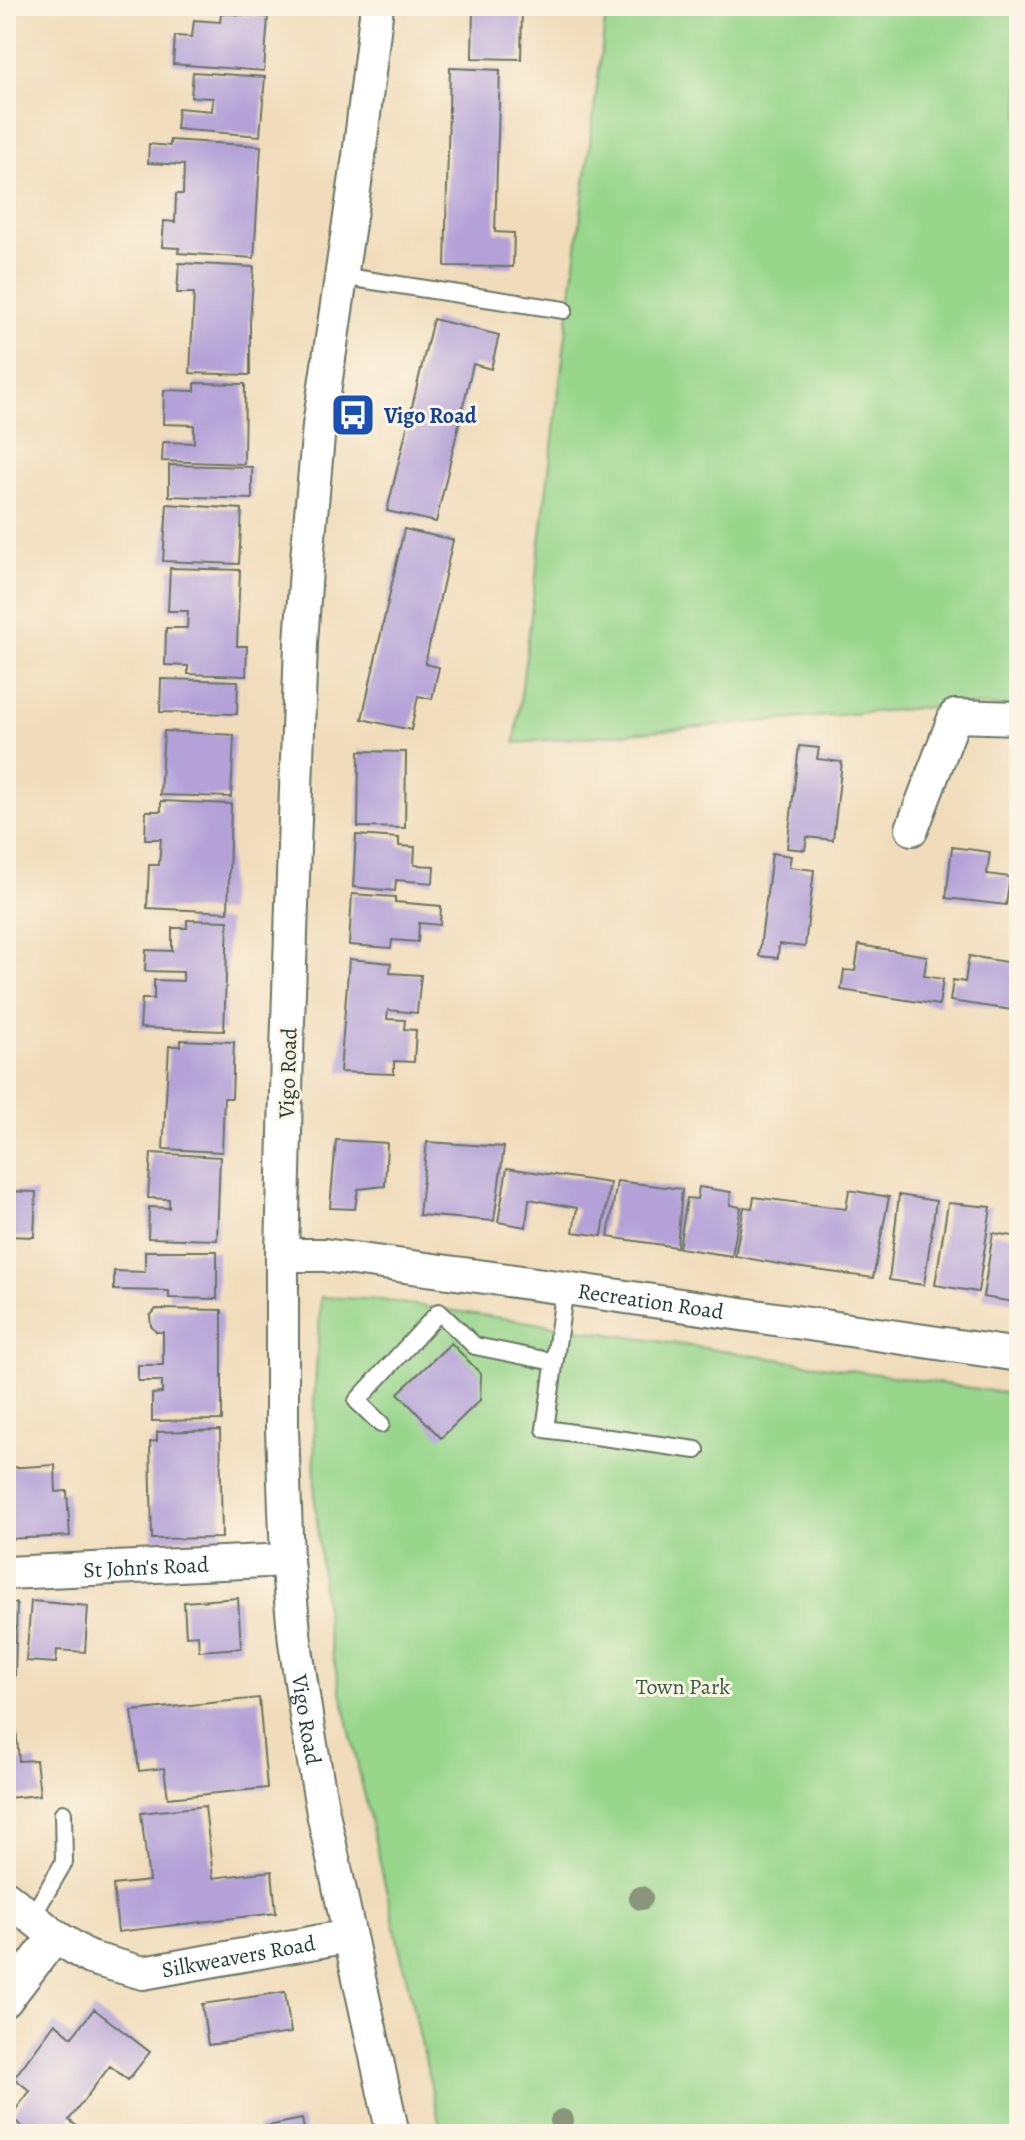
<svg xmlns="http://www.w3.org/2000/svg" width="1025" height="2140" font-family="Alegreya,serif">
<rect width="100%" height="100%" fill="#fcf5e5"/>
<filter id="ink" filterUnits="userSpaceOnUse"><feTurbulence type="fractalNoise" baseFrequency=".0125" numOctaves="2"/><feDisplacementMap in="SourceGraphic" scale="16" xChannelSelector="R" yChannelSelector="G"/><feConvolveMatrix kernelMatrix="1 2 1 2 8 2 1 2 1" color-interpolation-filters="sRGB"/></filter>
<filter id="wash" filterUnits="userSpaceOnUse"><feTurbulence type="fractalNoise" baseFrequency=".006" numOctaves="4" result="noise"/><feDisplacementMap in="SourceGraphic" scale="32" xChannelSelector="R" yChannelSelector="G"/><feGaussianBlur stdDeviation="1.8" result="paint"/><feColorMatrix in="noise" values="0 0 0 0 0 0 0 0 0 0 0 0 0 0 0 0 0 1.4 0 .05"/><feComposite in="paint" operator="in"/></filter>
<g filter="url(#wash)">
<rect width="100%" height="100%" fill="#f0dcba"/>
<path fill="#98d68c" stroke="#5c8a60" stroke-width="2" d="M 607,6 L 1019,6 L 1019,707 L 954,705 L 515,743 Z
M 321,1297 L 381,1300 L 1019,1395 L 1019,2134 L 442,2134 L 327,1631 L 315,1502 L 314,1399 Z"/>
<g id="blocks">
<path fill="#b3a1d8" d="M 473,6 L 522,6 L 521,59 L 472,58 Z
M 221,13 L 268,17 L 264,71 L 173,64 L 175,36 L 192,37 L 194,20 L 220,22 Z
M 450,68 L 500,70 L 495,232 L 514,233 L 513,267 L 445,266 Z
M 193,72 L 265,77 L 260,136 L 176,129 L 178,108 L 212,111 L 213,98 L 191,97 Z
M 170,140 L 261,146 L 254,258 L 178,253 L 179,248 L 162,247 L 164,221 L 175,222 L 176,194 L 183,194 L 184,165 L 148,163 L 149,144 L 170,146 Z
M 179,263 L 254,267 L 250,321 L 250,375 L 190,373 L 194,293 L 177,293 Z
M 433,319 L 499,335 L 491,369 L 473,364 L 436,522 L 387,511 Z
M 195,383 L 245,384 L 244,464 L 162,461 L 163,442 L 194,443 L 194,425 L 163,424 L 164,390 L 195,391 Z
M 169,465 L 252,467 L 252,499 L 169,496 Z
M 167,504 L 242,509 L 239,564 L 163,561 Z
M 404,529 L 453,540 L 425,664 L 439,667 L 432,699 L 418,696 L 411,730 L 362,719 Z
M 170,568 L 240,570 L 237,646 L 247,646 L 246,676 L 188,674 L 188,666 L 165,665 L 166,628 L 187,628 L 188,611 L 168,611 Z
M 161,679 L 238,681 L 237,714 L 160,712 Z
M 164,731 L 234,735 L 231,797 L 160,795 Z
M 799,746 L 819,748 L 817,759 L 842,762 L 833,840 L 807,837 L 805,850 L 787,848 Z
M 359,751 L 406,752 L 405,828 L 358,827 Z
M 161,801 L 231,804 L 228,912 L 147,908 L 149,865 L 159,865 L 161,839 L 145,839 L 146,811 L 161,811 Z
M 356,835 L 399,838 L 399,846 L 415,847 L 414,865 L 434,866 L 433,883 L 396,880 L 395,891 L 353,887 Z
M 952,847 L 990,852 L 987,874 L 1010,877 L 1006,905 L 946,898 Z
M 772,853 L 791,856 L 789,867 L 814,870 L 805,947 L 779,944 L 778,958 L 759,956 Z
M 352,894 L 395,897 L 395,902 L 441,906 L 440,925 L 419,923 L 418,942 L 392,940 L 391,948 L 349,945 Z
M 187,920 L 228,921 L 224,1031 L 140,1028 L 142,999 L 154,999 L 154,980 L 183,981 L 183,972 L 145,971 L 146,950 L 172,951 L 172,928 L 187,928 Z
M 859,945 L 927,956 L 924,976 L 943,979 L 939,1005 L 841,990 L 844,970 L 855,971 Z
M 969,956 L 1019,964 L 1019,1011 L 950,1001 L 953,980 L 965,982 Z
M 349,959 L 391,963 L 390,973 L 421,975 L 417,1013 L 388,1010 L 387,1019 L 405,1020 L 404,1029 L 416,1030 L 414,1062 L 394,1061 L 394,1074 L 340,1072 Z
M 181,1040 L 234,1042 L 232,1098 L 224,1098 L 222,1152 L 163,1149 L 169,1046 L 181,1046 Z
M 336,1140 L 387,1143 L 385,1186 L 358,1189 L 355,1209 L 330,1208 Z
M 427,1142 L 504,1147 L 494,1221 L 419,1215 Z
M 151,1153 L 220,1157 L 217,1240 L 148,1238 L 149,1207 L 169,1208 L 169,1199 L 148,1198 Z
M 507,1168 L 610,1183 L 602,1236 L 573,1232 L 577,1208 L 529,1199 L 526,1227 L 498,1222 Z
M 617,1181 L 682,1189 L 677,1247 L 608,1237 Z
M 699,1187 L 731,1192 L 730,1205 L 741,1207 L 732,1256 L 679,1248 L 687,1198 L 697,1199 Z
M 849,1190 L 889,1197 L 873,1278 L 795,1267 L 735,1256 L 744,1207 L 752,1208 L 754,1197 L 846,1209 Z
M 6,1191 L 36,1192 L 34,1237 L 6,1236 Z
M 899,1195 L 936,1201 L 924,1285 L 889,1280 Z
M 948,1203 L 991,1207 L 978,1292 L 935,1285 Z
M 993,1233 L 1019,1237 L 1019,1267 L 1014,1302 L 983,1297 Z
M 145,1251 L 217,1251 L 217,1299 L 169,1298 L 169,1291 L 114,1290 L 114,1271 L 145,1272 Z
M 156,1309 L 222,1310 L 222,1420 L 152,1421 L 152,1394 L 162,1393 L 162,1381 L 138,1381 L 138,1365 L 163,1365 L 163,1332 L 156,1332 L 151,1326 L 150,1316 Z
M 451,1343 L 481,1374 L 480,1400 L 441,1438 L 398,1393 Z
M 220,1430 L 222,1538 L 152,1539 L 150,1442 L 157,1441 L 157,1432 Z
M 55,1465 L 56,1492 L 67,1491 L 70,1536 L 6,1539 L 6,1468 Z
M 238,1598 L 241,1648 L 199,1651 L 198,1635 L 186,1636 L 184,1602 Z
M 31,1601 L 88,1606 L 85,1652 L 57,1650 L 56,1663 L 26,1661 Z
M 6,1603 L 17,1603 L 15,1677 L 6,1677 Z
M 259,1698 L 267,1788 L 168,1798 L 164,1768 L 139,1771 L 132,1711 Z
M 16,1728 L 19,1761 L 36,1760 L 40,1795 L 6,1798 L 6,1729 Z
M 205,1806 L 213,1878 L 272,1871 L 276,1913 L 118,1932 L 113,1885 L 149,1881 L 141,1813 Z
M 285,1992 L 291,2033 L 208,2045 L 202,2004 Z
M 94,2009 L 150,2052 L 128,2080 L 110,2066 L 69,2120 L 78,2127 L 73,2134 L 32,2134 L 10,2117 L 30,2091 L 14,2078 L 55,2023 L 72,2037 Z
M 302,2119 L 305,2134 L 258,2134 L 257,2128 Z"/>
</g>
</g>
<g filter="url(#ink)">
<use href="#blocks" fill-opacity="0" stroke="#687563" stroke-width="2"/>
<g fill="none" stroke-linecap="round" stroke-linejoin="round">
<g stroke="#687563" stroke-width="20">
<path id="service" d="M 340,276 L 564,310
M 565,1288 L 545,1429 L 696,1450
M 381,1424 L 357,1401 L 439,1312 L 475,1346 L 554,1362
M 32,1917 L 64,1862 L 63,1813"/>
</g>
<g stroke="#687563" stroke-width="36">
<g id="minor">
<path id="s1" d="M 377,6 L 359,156 L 319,426 L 306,570 L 301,643 L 287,1051 L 282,1255 L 282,1430 L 287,1560 L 295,1642 L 307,1722 L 323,1813 L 393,2134"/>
<path d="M 912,829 L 955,716 L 1019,718"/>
<path id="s2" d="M 282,1255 L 324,1255 L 565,1288 L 1019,1355"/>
<path id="s3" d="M 6,1573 L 287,1560"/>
<path id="s4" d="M 6,1897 L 55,1936 L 90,1958 L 143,1973 L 349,1936"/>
<path d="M 6,2000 L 55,1936"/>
</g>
</g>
<use href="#service" stroke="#fff" stroke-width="16"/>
<use href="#minor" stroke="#fff" stroke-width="32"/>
</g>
<g fill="#8a967a">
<circle cx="641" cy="1898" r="12"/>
<circle cx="562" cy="2121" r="12"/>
</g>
</g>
<defs>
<g id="bus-square" transform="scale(2.3)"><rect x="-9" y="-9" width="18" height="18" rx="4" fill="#1a4fb4" stroke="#fcf5e5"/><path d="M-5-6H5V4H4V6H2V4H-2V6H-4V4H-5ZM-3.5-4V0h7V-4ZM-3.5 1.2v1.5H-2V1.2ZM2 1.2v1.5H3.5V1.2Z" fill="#fff"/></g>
</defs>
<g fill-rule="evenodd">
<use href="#bus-square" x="353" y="415"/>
</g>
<g text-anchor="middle" stroke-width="6" stroke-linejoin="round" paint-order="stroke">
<g font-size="22" font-weight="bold" fill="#164399" stroke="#fcf5e5" text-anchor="start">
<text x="384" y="423">Vigo Road</text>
</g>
<g font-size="22" fill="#1f3d34" stroke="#fcf5e5">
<text transform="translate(287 1073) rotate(-88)" y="8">Vigo Road</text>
<text dy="8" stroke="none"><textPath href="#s2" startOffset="372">Recreation Road</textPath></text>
<text dy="8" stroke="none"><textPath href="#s3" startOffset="140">St John's Road</textPath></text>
<text dy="8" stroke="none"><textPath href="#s1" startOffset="1720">Vigo Road</textPath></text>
<text dy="8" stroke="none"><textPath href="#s4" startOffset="256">Silkweavers Road</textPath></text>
</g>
<g font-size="22" fill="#375c46" stroke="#fcf5e5">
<text x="683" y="1694">Town Park</text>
</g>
</g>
<rect width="1025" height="2140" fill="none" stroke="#fcf5e5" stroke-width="32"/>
</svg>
